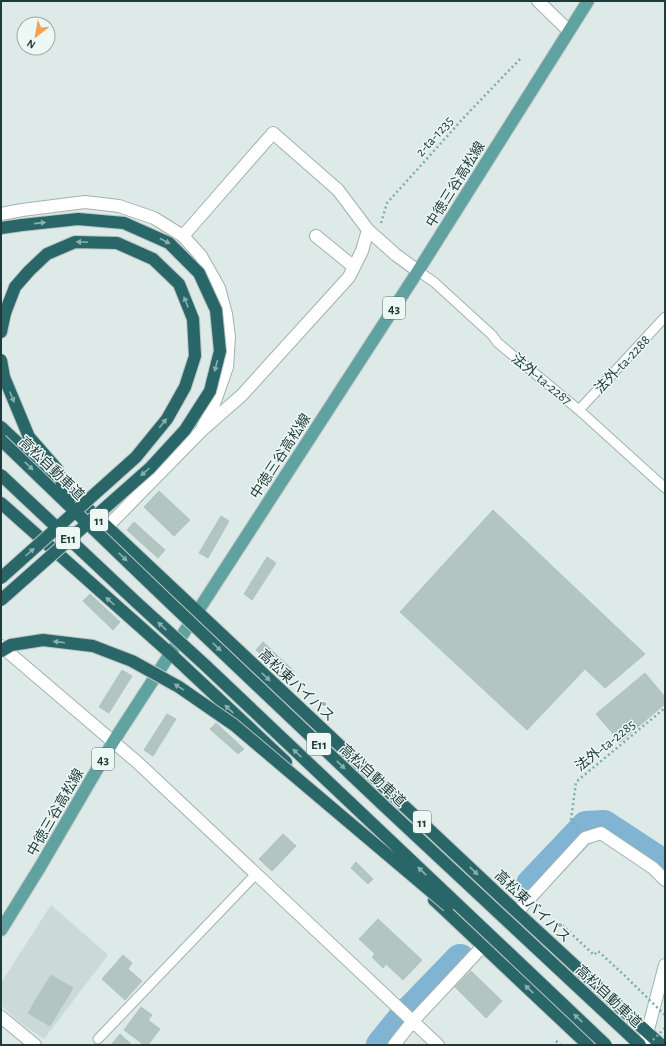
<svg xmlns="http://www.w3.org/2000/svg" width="666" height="1046" font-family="'Alegreya Sans','Noto Sans JP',sans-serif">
<rect width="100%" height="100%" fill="#ddeae7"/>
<path fill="#cbdad6" d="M 51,905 L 108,955 L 44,1039 L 19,1022 L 1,1005 L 1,983 Z"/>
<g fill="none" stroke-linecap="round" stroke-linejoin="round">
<path stroke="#81b4d3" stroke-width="30" d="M 531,884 L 586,826 L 604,825 L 665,865
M 381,1045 L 402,1019 L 460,959"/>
</g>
<path fill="#b2c5c1" stroke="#afc4c0" d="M 159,491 L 190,520 L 174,536 L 144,507 Z
M 493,510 L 645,654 L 605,688 L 585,669 L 527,730 L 400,612 Z
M 221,516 L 229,521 L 208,558 L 199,553 Z
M 134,522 L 165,550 L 158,558 L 127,530 Z
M 267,557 L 276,563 L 252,600 L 244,594 Z
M 90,594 L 120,622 L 113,630 L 83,601 Z
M 263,642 L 294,671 L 287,679 L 256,650 Z
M 122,670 L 132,676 L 109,713 L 99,707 Z
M 645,673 L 665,697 L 665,704 L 620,742 L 596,714 Z
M 167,714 L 176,719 L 153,756 L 144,750 Z
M 216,723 L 244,749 L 238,754 L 210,729 Z
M 283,834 L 296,846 L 272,871 L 259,859 Z
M 356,862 L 373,879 L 368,884 L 351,868 Z
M 378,919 L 422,960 L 403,980 L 386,964 L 383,968 L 372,957 L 375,954 L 359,939 Z
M 123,955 L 132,963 L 128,969 L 142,981 L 125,1000 L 102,979 Z
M 471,971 L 502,1001 L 486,1018 L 455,987 Z
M 51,975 L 73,988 L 50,1026 L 28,1013 Z
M 141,1007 L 152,1015 L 148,1020 L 160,1029 L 148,1045 L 144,1045 L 124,1030 Z
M 120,1034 L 132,1045 L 111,1045 Z"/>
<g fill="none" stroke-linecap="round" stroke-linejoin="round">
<g stroke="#a0b2af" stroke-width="11">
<path id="lane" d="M 418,271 L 434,282 L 492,335 L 498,343 L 579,410 L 665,488
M 579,410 L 665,317
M 98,1039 L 256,874"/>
</g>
<g stroke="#a0b2af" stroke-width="14">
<path id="street" d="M 538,1 L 569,31
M 1,214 L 22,210 L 85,202 L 119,206 L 154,218 L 183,236 L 201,256 L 219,288 L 226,314 L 229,337 L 227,367 L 214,404 L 201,431
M 183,236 L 273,133 L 338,190 L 368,230 L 396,255 L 418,271
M 316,236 L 354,267
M 107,527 L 201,431 L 242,395 L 349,277 L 362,251 L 368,230
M 1,646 L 137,762 L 438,1045
M 517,912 L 585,838 L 601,833 L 653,868 L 665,880
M 1,1017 L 35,1045
M 394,1045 L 412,1022 L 483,946"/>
</g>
<g stroke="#9cb6b3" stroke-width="14">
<path id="secondary" d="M 644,1045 L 665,965"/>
</g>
<g stroke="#bcc4c4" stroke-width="14">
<path id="primary" d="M 1,930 L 40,867 L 113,742 L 418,271 L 588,1"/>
</g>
<g stroke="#bcc4c4" stroke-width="14">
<path id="highway" d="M 1,332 L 5,313
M 1,427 L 517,912 L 661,1045
M 1,503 L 171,654 L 286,762
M 434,900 L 588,1045"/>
</g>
<path stroke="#7cafab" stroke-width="2.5" stroke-dasharray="2 3" stroke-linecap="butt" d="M 381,223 L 387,203 L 469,112 L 522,57
M 577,828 L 571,820 L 576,782 L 665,708
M 562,925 L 594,955 L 598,951 L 624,975
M 556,1041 L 561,1045"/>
<use href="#lane" stroke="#fff" stroke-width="9"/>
<use href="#street" stroke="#fff" stroke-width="12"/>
<use href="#secondary" stroke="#fff" stroke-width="12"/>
<use href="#primary" stroke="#5fa2a0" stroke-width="12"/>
<use href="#highway" stroke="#296667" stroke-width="12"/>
<g stroke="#bcc4c4" stroke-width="14" stroke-linecap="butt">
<path id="highway-bridge" d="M 1,228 L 22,225 L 78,219 L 124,223 L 169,243 L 199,273 L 216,310 L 220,351 L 210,391 L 185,430 L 150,468 L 1,600
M 1,360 L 4,377 L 29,437 L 57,469 L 69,503
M 1,440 L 165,598 L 383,805 L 640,1045
M 1,475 L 135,601 L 205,665 L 606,1045
M 1,578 L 136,457 L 167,419 L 185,387 L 195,356 L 193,319 L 179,284 L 153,259 L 117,243 L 75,242 L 47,254 L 29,271 L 15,287 L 5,313
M 1,651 L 11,645 L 43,640 L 93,646 L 132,661 L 179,687 L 234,725 L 448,906"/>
</g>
<path stroke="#7cafab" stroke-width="2.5" stroke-dasharray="2 3" stroke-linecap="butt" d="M 624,975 L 665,1015
M 653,1040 L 665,1028"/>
<use href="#highway-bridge" stroke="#296667" stroke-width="12"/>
</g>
<defs><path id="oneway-solid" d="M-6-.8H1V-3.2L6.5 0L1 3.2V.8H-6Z"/></defs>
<g fill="#8baeae">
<use href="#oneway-solid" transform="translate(40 223) rotate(-6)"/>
<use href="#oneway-solid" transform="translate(165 241) rotate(28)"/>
<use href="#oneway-solid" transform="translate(82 242) rotate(-178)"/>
<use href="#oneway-solid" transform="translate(186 302) rotate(-112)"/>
<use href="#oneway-solid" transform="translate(216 366) rotate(104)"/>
<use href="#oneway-solid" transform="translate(12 397) rotate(67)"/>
<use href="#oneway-solid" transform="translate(163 423) rotate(-52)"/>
<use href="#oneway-solid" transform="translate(29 466) rotate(44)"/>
<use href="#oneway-solid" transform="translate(145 472) rotate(138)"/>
<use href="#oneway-solid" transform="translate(30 552) rotate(-42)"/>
<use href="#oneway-solid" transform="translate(123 557) rotate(44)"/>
<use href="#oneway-solid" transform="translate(110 601) rotate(-138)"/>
<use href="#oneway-solid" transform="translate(162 626) rotate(-137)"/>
<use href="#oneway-solid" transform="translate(59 642) rotate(-173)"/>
<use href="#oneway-solid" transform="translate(217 647) rotate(44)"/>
<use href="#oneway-solid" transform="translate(266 677) rotate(43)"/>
<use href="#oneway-solid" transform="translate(179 687) rotate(-148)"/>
<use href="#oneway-solid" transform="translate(229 709) rotate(-137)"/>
<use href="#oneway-solid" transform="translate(297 753) rotate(-137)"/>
<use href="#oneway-solid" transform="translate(341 765) rotate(44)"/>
<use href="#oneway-solid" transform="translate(422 871) rotate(-137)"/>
<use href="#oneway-solid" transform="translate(474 871) rotate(44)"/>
<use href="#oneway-solid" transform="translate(529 989) rotate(-137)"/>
<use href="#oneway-solid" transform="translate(578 1018) rotate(-137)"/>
</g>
<g text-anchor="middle" stroke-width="3" stroke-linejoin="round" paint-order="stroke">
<g fill="#edf7f4" stroke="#5c7371" stroke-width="1">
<rect x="383" y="297" width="22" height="22" rx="3"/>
<rect x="90" y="509" width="18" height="22" rx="3"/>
<rect x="56" y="527" width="24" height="22" rx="3"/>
<rect x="307" y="733" width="24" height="22" rx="3"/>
<rect x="92" y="748" width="22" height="22" rx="3"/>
<rect x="413" y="811" width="18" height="22" rx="3"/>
</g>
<g font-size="13" font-weight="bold" fill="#1e3a39">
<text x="394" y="313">43</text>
<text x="99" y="525">11</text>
<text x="68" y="543">E11</text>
<text x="319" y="749">E11</text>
<text x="103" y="764">43</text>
<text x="422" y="827">11</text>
</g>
<g font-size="14" fill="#1e3a39" stroke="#edf7f4">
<text transform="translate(434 136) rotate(-48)" y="5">2-ta-1235</text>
<text transform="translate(455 184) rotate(-58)" y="5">中徳三谷高松線</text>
<text transform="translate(622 364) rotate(-47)" y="5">法外-ta-2288</text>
<text transform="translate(542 379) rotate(39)" y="5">法外-ta-2287</text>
<text transform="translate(280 456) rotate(-57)" y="5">中徳三谷高松線</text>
<text transform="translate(52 468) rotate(44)" y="5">高松自動車道</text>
<text transform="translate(297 685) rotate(43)" y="5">高松東バイパス</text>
<text transform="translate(605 745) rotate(-39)" y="5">法外-ta-2285</text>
<text transform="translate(373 775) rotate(43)" y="5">高松自動車道</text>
<text transform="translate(55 812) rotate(-60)" y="5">中徳三谷高松線</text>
<text transform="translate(533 906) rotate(43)" y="5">高松東バイパス</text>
<text transform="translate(609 996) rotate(43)" y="5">高松自動車道</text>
</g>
</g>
<rect width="666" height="1046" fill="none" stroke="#1e3a39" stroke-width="4"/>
<g transform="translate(36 36) rotate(211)"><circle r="19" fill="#edf7f4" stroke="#9aaba9"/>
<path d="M0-3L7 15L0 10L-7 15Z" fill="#f99e4c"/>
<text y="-6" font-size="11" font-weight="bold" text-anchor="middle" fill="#1e3a39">N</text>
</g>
</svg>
